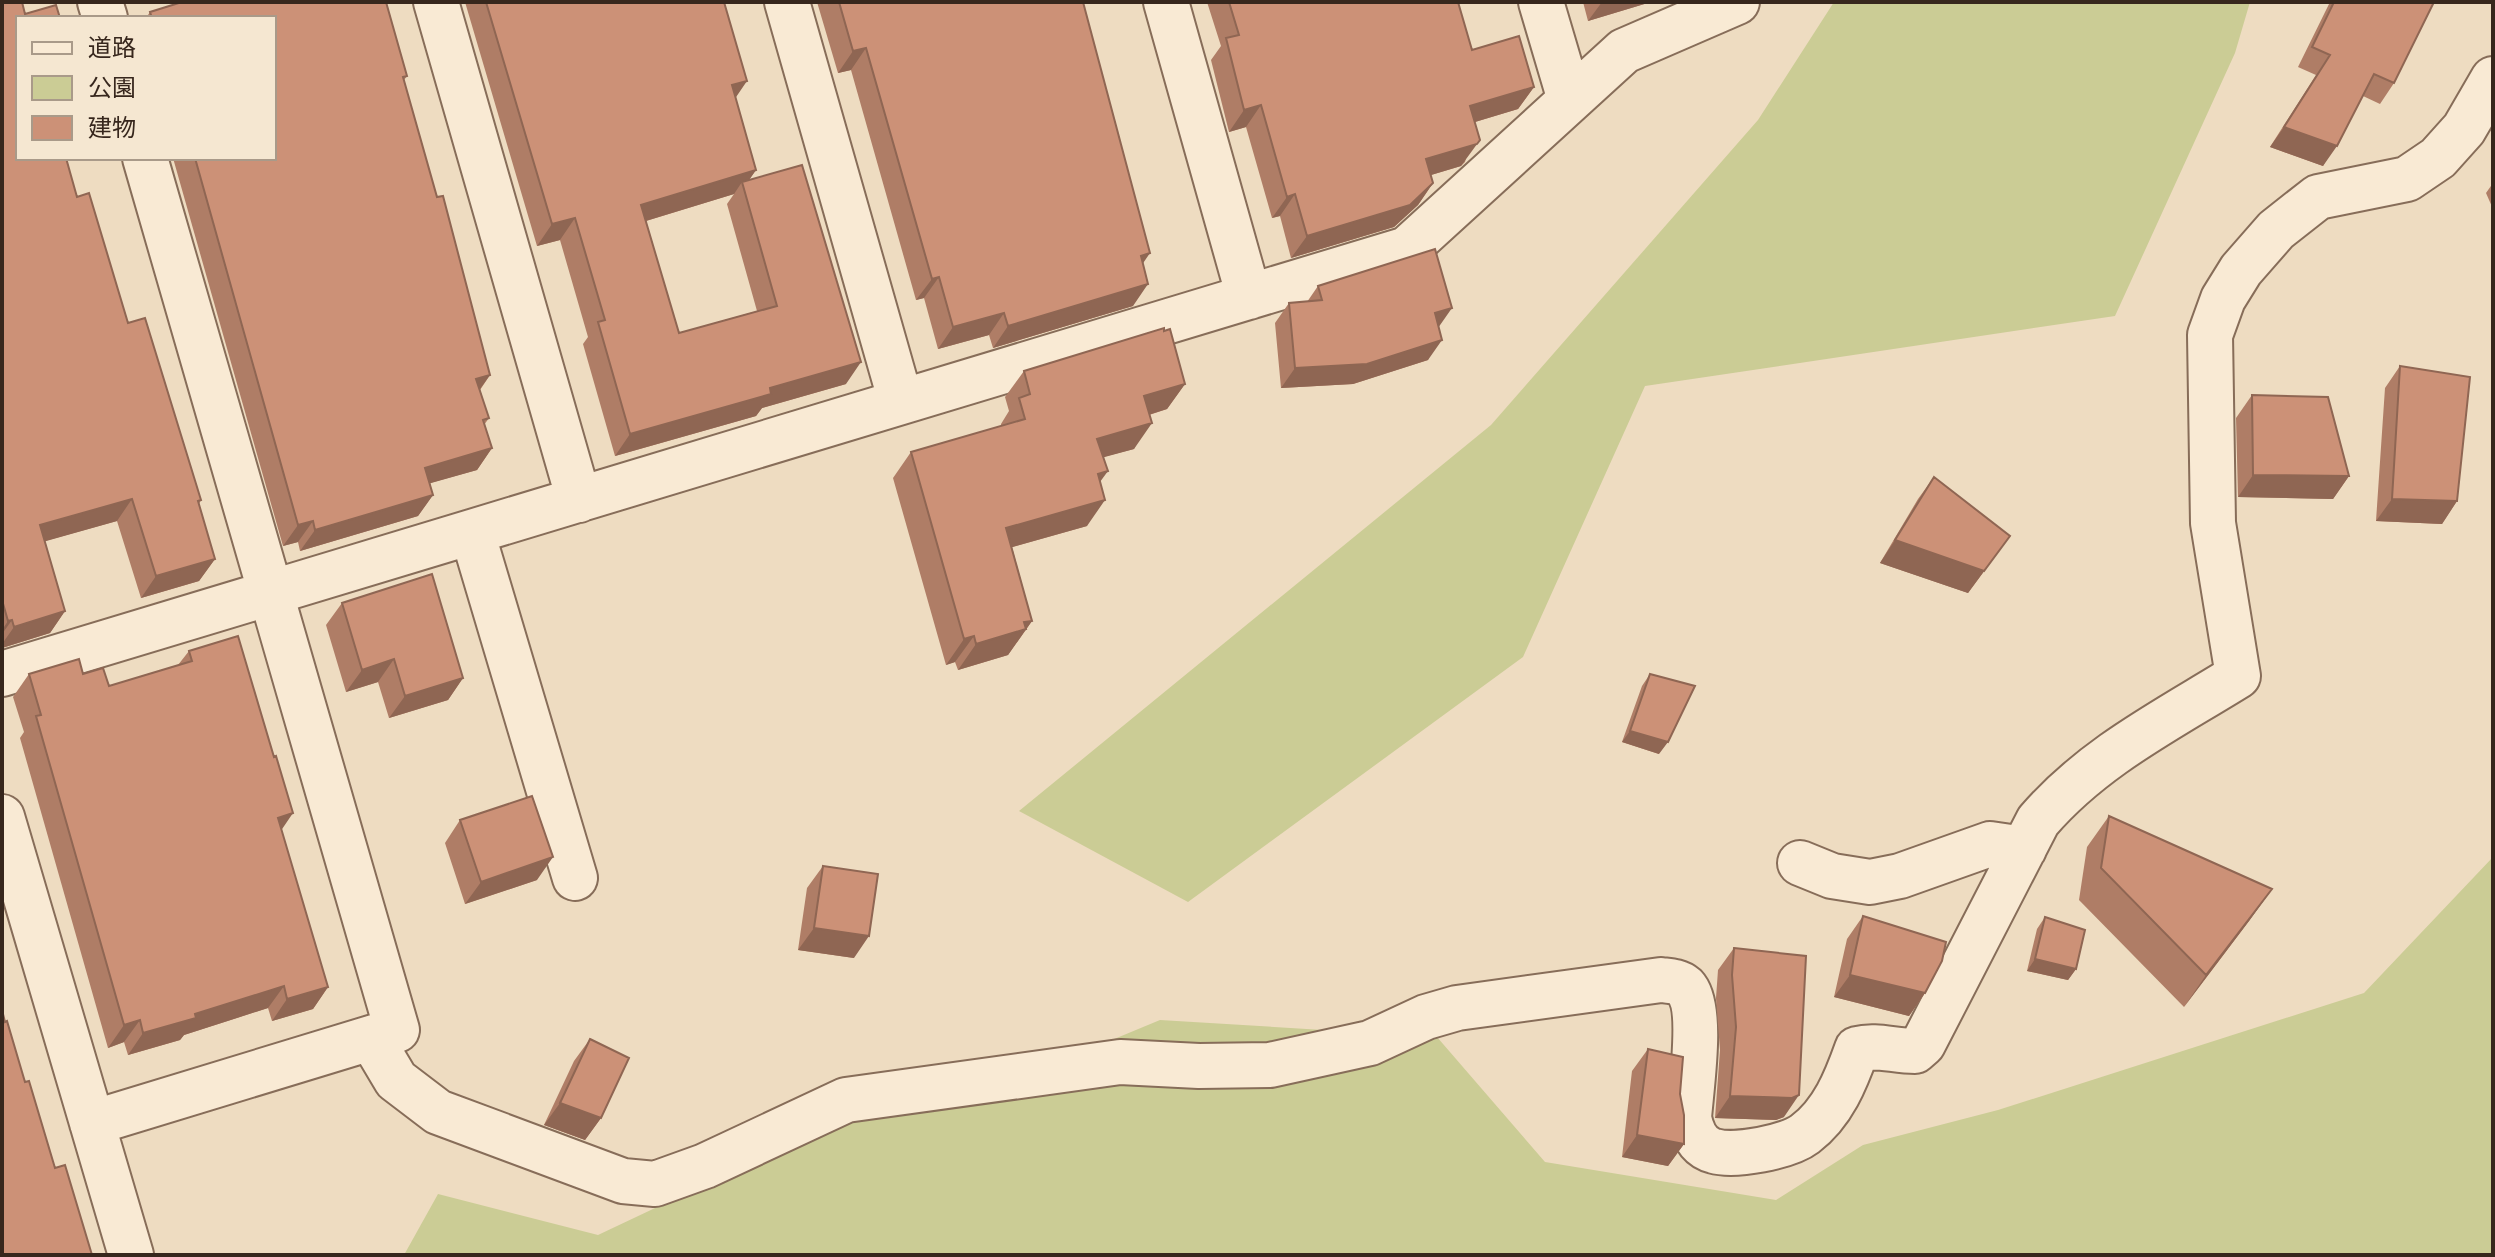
<svg xmlns="http://www.w3.org/2000/svg" width="2495" height="1257" font-family="Lora,'Noto Sans JP',serif">
<rect width="100%" height="100%" fill="#eedcc1"/>
<path fill="#cbcc95" d="M 1834,2 L 2250,2 L 2235,53 L 2115,316 L 1645,386 L 1523,657 L 1188,902 L 1019,811 L 1491,425 L 1758,120 Z
M 2493,857 L 2493,1255 L 404,1255 L 438,1194 L 598,1235 L 892,1096 L 962,1102 L 1160,1020 L 1437,1037 L 1545,1162 L 1776,1200 L 1863,1145 L 1998,1110 L 2364,993 Z"/>
<g fill="none" stroke-linecap="round" stroke-linejoin="round">
<g stroke="#876d59" stroke-width="48">
<path id="minor" d="M 100,2 L 105,18
M 436,2 L 579,500
M 787,2 L 901,402
M 1166,2 L 1249,297
M 1541,2 L 1570,100
M 472,532 L 575,878
M 2,674 L 1407,249 L 1624,51 L 1737,2
M 2,817 L 131,1255
M 1800,863 L 1832,876 L 1870,882 L 1900,876 L 1990,844 L 2024,849
M 371,1038 L 396,1080 L 438,1112 L 623,1181 L 655,1184 L 705,1166 L 846,1100 L 1120,1062 L 1199,1066 L 1270,1065 L 1370,1043 L 1426,1017 L 1457,1008 L 1661,980 C 1669,981 1678,981 1685,987 C 1704,1007 1691,1089 1689,1118 C 1692,1132 1698,1147 1714,1151 C 1735,1157 1788,1147 1805,1134 C 1833,1113 1846,1080 1857,1049 C 1876,1044 1894,1051 1915,1051 L 1923,1044 L 2038,821 C 2093,757 2167,720 2238,676 L 2213,523 L 2210,335 L 2223,299 L 2241,270 L 2276,230 L 2318,197 L 2407,179 L 2438,158 L 2464,129 L 2493,79
M 92,1123 L 397,1030 L 145,158"/>
</g>
<use href="#minor" stroke="#f9ead4" stroke-width="44"/>
</g>
<path fill="#af7d66" fill-rule="evenodd" d="M 2,2 L 18,18 L 77,197 L 201,500 L 199,504 L 215,559 L 199,581 L 141,598 L 117,521 L 45,541 L 65,611 L 50,633 L 2,648 Z
M 182,2 L 386,2 L 407,76 L 404,80 L 437,197 L 443,196 L 490,375 L 480,390 L 489,418 L 484,425 L 492,448 L 477,470 L 430,483 L 433,495 L 418,516 L 300,551 L 298,542 L 283,546 L 173,158 L 274,158 L 274,18 L 146,18 L 150,12 Z
M 465,2 L 724,2 L 735,98 L 756,170 L 749,180 L 846,384 L 762,408 L 756,416 L 615,456 L 583,344 L 588,337 L 560,240 L 537,246 ZM 734,194 L 727,204 L 757,311 L 679,333 L 646,221 Z
M 817,2 L 1083,2 L 1143,264 L 1133,306 L 993,348 L 989,335 L 938,349 L 924,298 L 916,300 L 851,70 L 838,73 Z
M 1207,2 L 1458,2 L 1472,50 L 1534,87 L 1518,109 L 1475,122 L 1465,162 L 1461,166 L 1431,175 L 1433,183 L 1418,205 L 1394,227 L 1291,258 L 1280,216 L 1272,218 L 1246,127 L 1229,132 L 1211,60 L 1221,46 Z
M 1583,2 L 1651,2 L 1588,21 Z
M 2330,2 L 2434,2 L 2394,83 L 2380,104 L 2363,96 L 2323,166 L 2270,147 L 2316,75 L 2298,67 Z
M 2493,183 L 2493,209 L 2486,193 Z
M 1318,286 L 1438,327 L 1428,360 L 1353,384 L 1281,388 L 1275,323 L 1289,303 L 1307,302 Z
M 2400,366 L 2457,501 L 2442,524 L 2376,521 L 2385,388 Z
M 1024,371 L 1185,384 L 1167,409 L 1149,415 L 1134,449 L 1103,457 L 1100,482 L 1087,526 L 1012,547 L 1032,621 L 1008,655 L 958,670 L 955,662 L 946,665 L 893,478 L 911,452 L 1001,426 L 1001,424 L 1009,411 L 1005,397 Z
M 2252,395 L 2349,476 L 2333,499 L 2238,497 L 2236,418 Z
M 1934,477 L 2010,536 L 1968,593 L 1880,563 L 1918,499 Z
M 342,603 L 463,678 L 448,700 L 389,718 L 378,682 L 346,692 L 326,625 Z
M 189,651 L 281,830 L 328,987 L 313,1009 L 272,1021 L 268,1008 L 184,1035 L 180,1040 L 128,1055 L 124,1042 L 108,1048 L 20,738 L 24,732 L 13,697 L 29,674 L 83,674 L 109,686 L 178,665 Z
M 1650,674 L 1659,754 L 1622,742 L 1642,686 Z
M 2109,816 L 2272,889 L 2249,921 L 2184,1007 L 2079,900 L 2087,847 Z
M 460,820 L 537,880 L 465,904 L 445,843 Z
M 823,866 L 854,958 L 798,950 L 807,888 Z
M 1863,916 L 1925,993 L 1909,1016 L 1834,997 L 1847,939 Z
M 2045,917 L 2076,969 L 2068,980 L 2027,971 L 2037,929 Z
M 1734,948 L 1784,1117 L 1776,1120 L 1715,1118 L 1720,1050 L 1716,998 L 1718,970 Z
M 590,1039 L 601,1118 L 585,1140 L 544,1125 L 574,1061 Z
M 1648,1049 L 1680,1094 L 1684,1144 L 1668,1166 L 1622,1157 L 1632,1071 Z"/>
<path fill="#8f6653" d="M 1602,2 L 1651,2 L 1588,21 Z
M 866,48 L 851,70 L 838,73 L 853,51 Z
M 747,81 L 732,103 L 732,85 Z
M 1534,87 L 1518,109 L 1455,128 L 1470,106 Z
M 1261,105 L 1246,127 L 1229,132 L 1244,110 Z
M 2284,127 L 2337,146 L 2323,166 L 2270,147 Z
M 1480,140 L 1461,166 L 1411,181 L 1426,159 Z
M 756,170 L 744,187 L 742,182 L 734,194 L 626,227 L 641,205 Z
M 1433,183 L 1418,205 L 1394,227 L 1291,258 L 1307,236 Z
M 1295,194 L 1280,216 L 1272,218 L 1287,197 Z
M 575,218 L 560,240 L 537,246 L 552,224 Z
M 1150,253 L 1135,275 L 1141,256 Z
M 939,277 L 924,298 L 916,300 L 932,279 Z
M 1148,284 L 1133,306 L 993,348 L 1008,326 Z
M 1452,308 L 1438,328 L 1435,313 Z
M 1004,313 L 989,335 L 938,349 L 953,327 Z
M 1442,340 L 1428,360 L 1353,384 L 1281,388 L 1295,368 Z
M 861,362 L 846,384 L 762,408 L 756,416 L 615,456 L 630,434 L 770,388 Z
M 490,375 L 475,396 L 476,379 Z
M 1185,384 L 1167,409 L 1126,422 L 1144,396 Z
M 1152,423 L 1134,449 L 1079,464 L 1097,439 Z
M 492,448 L 477,470 L 410,489 L 425,468 Z
M 1108,471 L 1089,497 L 1098,474 Z
M 2253,475 L 2349,476 L 2333,499 L 2238,497 Z
M 433,495 L 418,516 L 300,551 L 315,530 Z
M 132,499 L 117,521 L 25,547 L 40,525 Z
M 2392,499 L 2457,501 L 2442,524 L 2376,521 Z
M 1105,500 L 1087,526 L 988,554 L 1006,528 Z
M 313,521 L 298,542 L 283,546 L 298,525 Z
M 2010,536 L 1968,593 L 1880,563 L 1895,540 Z
M 215,559 L 199,581 L 141,598 L 156,576 Z
M 65,611 L 50,633 L 2,648 L 2,644 L 14,627 Z
M 12,620 L 2,634 L 2,630 L 8,621 Z
M 1032,621 L 1008,655 L 958,670 L 976,644 L 1024,622 Z
M 974,636 L 955,662 L 946,665 L 964,639 Z
M 394,659 L 378,682 L 346,692 L 362,670 Z
M 463,678 L 448,700 L 389,718 L 405,696 Z
M 1630,731 L 1668,742 L 1659,754 L 1622,742 Z
M 293,813 L 278,835 L 278,818 Z
M 553,857 L 537,880 L 465,904 L 481,882 Z
M 2272,889 L 2249,921 L 2184,1007 L 2206,975 Z
M 814,928 L 869,936 L 854,958 L 798,950 Z
M 2035,959 L 2076,969 L 2068,980 L 2027,971 Z
M 1850,975 L 1925,993 L 1909,1016 L 1834,997 Z
M 284,986 L 268,1008 L 184,1035 L 180,1040 L 128,1055 L 143,1033 L 195,1014 Z
M 328,987 L 313,1009 L 272,1021 L 287,999 Z
M 140,1020 L 124,1042 L 108,1048 L 124,1025 Z
M 1799,1095 L 1784,1117 L 1776,1120 L 1715,1118 L 1730,1096 Z
M 560,1103 L 601,1118 L 585,1140 L 544,1125 Z
M 1637,1135 L 1684,1144 L 1668,1166 L 1622,1157 Z"/>
<path fill="#cc9177" stroke="#8f6653" stroke-width="2" d="M 2,2 L 22,2 L 25,14 L 56,5 L 60,18 L 18,18 L 18,158 L 66,158 L 77,197 L 89,193 L 128,323 L 145,318 L 201,500 L 198,501 L 215,559 L 156,576 L 132,499 L 40,525 L 65,611 L 14,627 L 12,620 L 8,621 L 2,600 Z
M 182,2 L 386,2 L 407,76 L 403,77 L 437,197 L 443,196 L 490,375 L 476,379 L 489,418 L 483,420 L 492,448 L 425,468 L 433,495 L 315,530 L 313,521 L 298,525 L 195,158 L 274,158 L 274,18 L 152,18 L 150,12 Z
M 486,2 L 724,2 L 747,81 L 732,85 L 756,170 L 641,205 L 679,333 L 777,306 L 742,182 L 802,165 L 861,362 L 770,388 L 771,394 L 630,434 L 598,322 L 605,320 L 575,218 L 552,224 Z
M 839,2 L 1083,2 L 1150,253 L 1141,256 L 1148,284 L 1008,326 L 1004,313 L 953,327 L 939,277 L 932,279 L 866,48 L 853,51 Z
M 1229,2 L 1458,2 L 1472,50 L 1519,36 L 1534,87 L 1470,106 L 1480,140 L 1477,144 L 1426,159 L 1433,183 L 1410,205 L 1307,236 L 1295,194 L 1287,197 L 1261,105 L 1244,110 L 1226,38 L 1239,35 Z
M 2334,2 L 2434,2 L 2394,83 L 2374,74 L 2337,146 L 2284,127 L 2330,55 L 2312,47 Z
M 1435,249 L 1452,308 L 1435,313 L 1442,340 L 1367,364 L 1295,368 L 1289,303 L 1322,300 L 1318,286 Z
M 1164,328 L 1164,331 L 1170,329 L 1185,384 L 1144,396 L 1152,423 L 1097,439 L 1108,471 L 1098,474 L 1105,500 L 1006,528 L 1032,621 L 1024,622 L 1026,629 L 976,644 L 974,636 L 964,639 L 911,452 L 1025,419 L 1019,398 L 1030,394 L 1024,371 Z
M 2400,366 L 2470,377 L 2457,501 L 2392,499 Z
M 2252,395 L 2328,397 L 2349,476 L 2253,475 Z
M 1934,477 L 2010,536 L 1984,571 L 1895,540 Z
M 432,574 L 463,678 L 405,696 L 394,659 L 362,670 L 342,603 Z
M 238,636 L 274,757 L 276,756 L 293,813 L 278,818 L 328,987 L 287,999 L 284,986 L 195,1014 L 196,1018 L 143,1033 L 140,1020 L 124,1025 L 36,716 L 41,715 L 29,674 L 79,659 L 83,674 L 103,668 L 109,686 L 192,661 L 189,651 Z
M 1650,674 L 1695,686 L 1668,742 L 1630,731 Z
M 532,796 L 553,857 L 481,882 L 460,820 Z
M 2109,816 L 2272,889 L 2206,975 L 2101,868 Z
M 823,866 L 878,874 L 869,936 L 814,928 Z
M 1863,916 L 1946,942 L 1942,961 L 1925,993 L 1850,975 Z
M 2045,917 L 2085,930 L 2076,969 L 2035,959 Z
M 1734,948 L 1806,956 L 1799,1095 L 1792,1098 L 1730,1096 L 1736,1027 L 1732,975 Z
M 2,1010 L 5,1022 L 7,1021 L 25,1082 L 29,1081 L 55,1168 L 65,1165 L 92,1255 L 2,1255 Z
M 590,1039 L 629,1058 L 601,1118 L 560,1103 Z
M 1648,1049 L 1683,1057 L 1680,1094 L 1684,1115 L 1684,1144 L 1637,1135 Z"/>
<rect width="2495" height="1257" fill="none" stroke="#37271d" stroke-width="8"/>
<rect x="16" y="16" width="260" height="144" fill="#f5e7d1" stroke="#a99a89" stroke-width="2"/>
<rect x="32" y="42" width="40" height="12" fill="#f9ead4" stroke="#a99a89" stroke-width="2"/>
<text x="88" y="56" font-size="24" fill="#37271d">道路</text>
<rect x="32" y="76" width="40" height="24" fill="#cbcc95" stroke="#a99a89" stroke-width="2"/>
<text x="88" y="96" font-size="24" fill="#37271d">公園</text>
<rect x="32" y="116" width="40" height="24" fill="#cc9177" stroke="#a99a89" stroke-width="2"/>
<text x="88" y="136" font-size="24" fill="#37271d">建物</text>
</svg>
